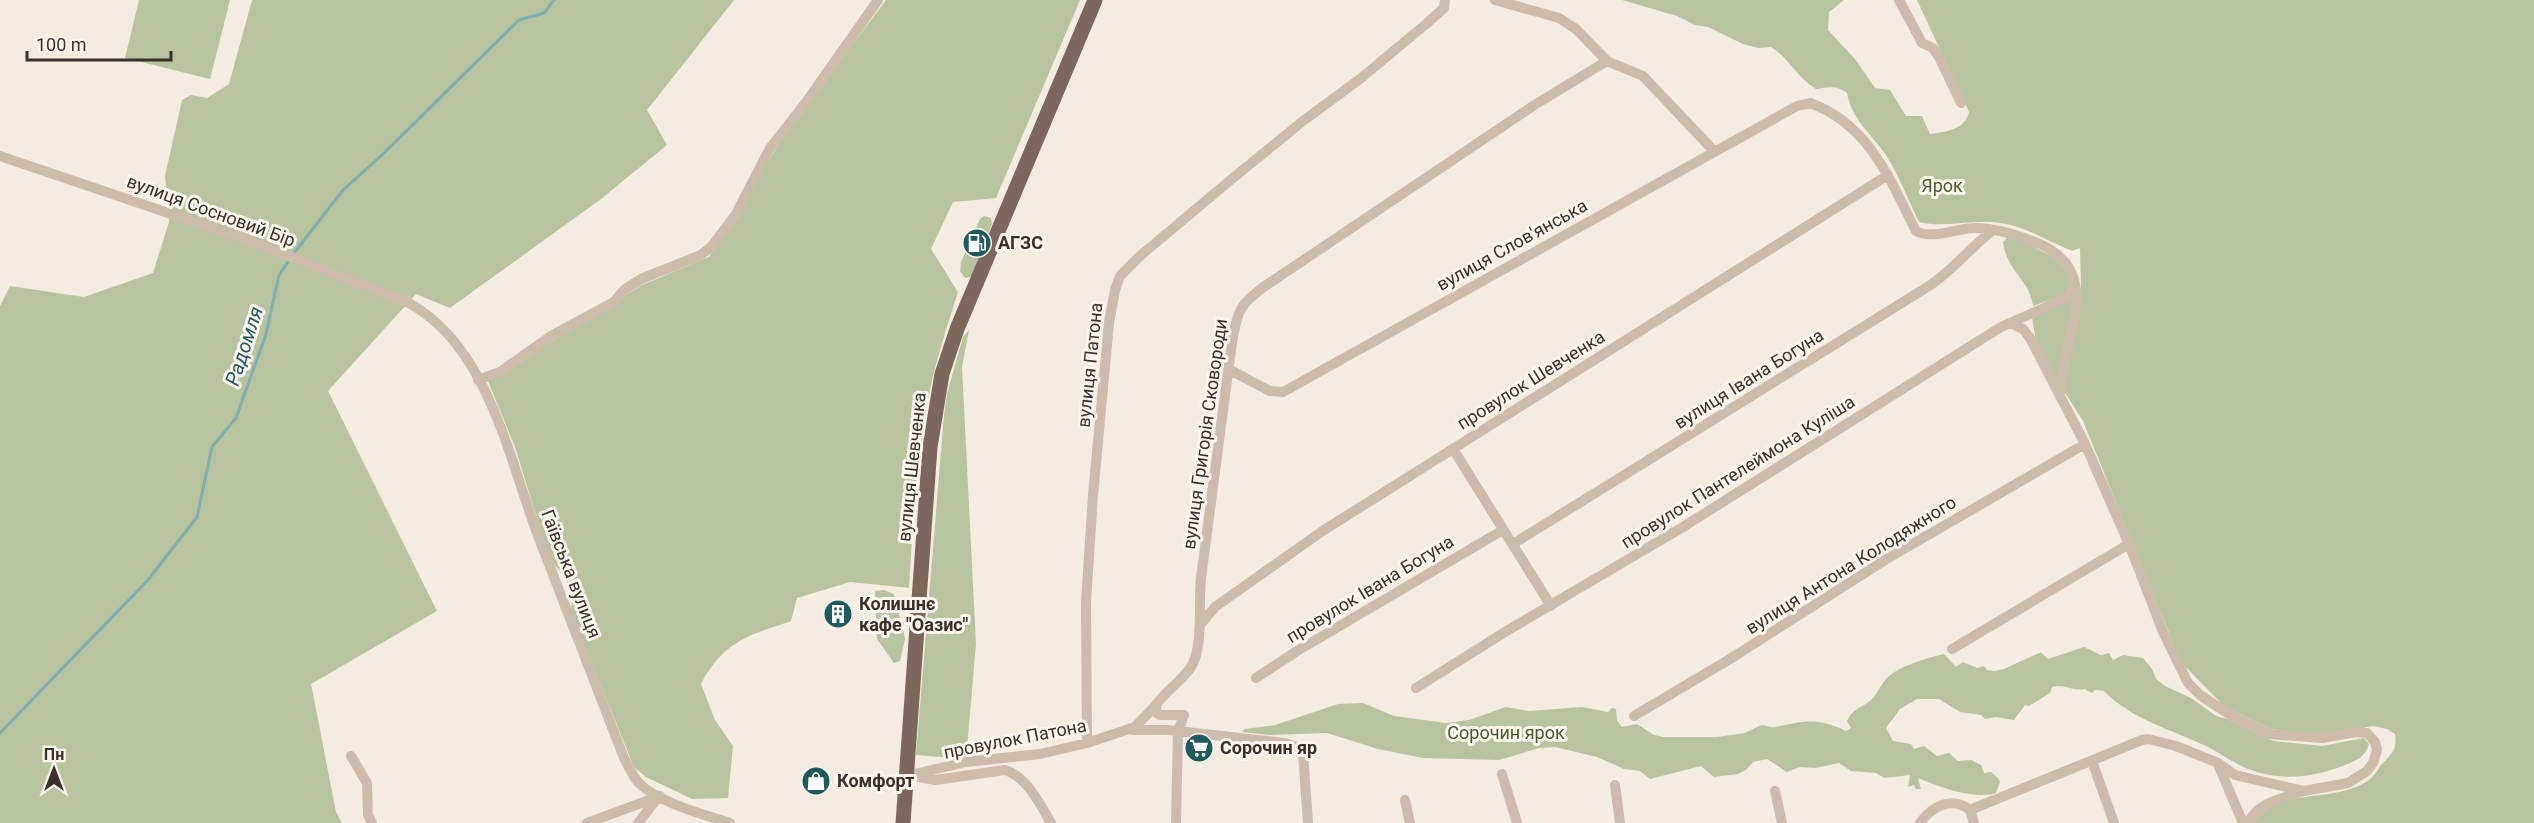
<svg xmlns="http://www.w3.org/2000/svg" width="2534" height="823" font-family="Roboto,sans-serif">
<rect width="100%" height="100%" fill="#f4ebe1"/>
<path fill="#b8c4a0" d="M 139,0 L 230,0 L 210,79 L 125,58 Z
M 252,0 L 734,0 L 647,110 L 667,145 L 601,199 L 450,308 L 416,294 L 328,391 L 437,611 L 311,684 L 336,812 L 342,823 L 0,823 L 0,306 L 10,286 L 84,297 L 153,273 L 169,222 L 165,176 L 182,100 L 191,95 L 207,98 L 229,84 Z
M 886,0 L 1080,0 L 996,198 L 953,202 L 931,249 L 958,292 C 948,324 937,356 930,390 C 916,455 913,522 909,588 L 850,582 L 797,598 L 791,621 C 747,636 724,641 701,684 L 715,720 L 733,746 L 728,798 L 692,799 L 646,777 L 634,767 L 571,611 L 573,585 L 550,560 L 515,447 L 488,381 L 642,285 L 709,257 L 782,139 Z
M 1622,0 L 1844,0 L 1829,12 L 1828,30 L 1855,59 L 1875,88 L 1890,90 L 1906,116 L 1922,116 L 1930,134 C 1945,132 1965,130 1969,112 L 1917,0 L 2534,0 L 2534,823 L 2253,823 C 2278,786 2336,804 2369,780 C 2375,776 2378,768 2384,762 C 2393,752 2397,749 2395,734 L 2387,729 L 2373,726 L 2324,735 L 2270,729 L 2225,707 L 2181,662 L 2083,421 L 2037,348 L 2032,317 L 2061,303 L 2081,288 L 2080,248 L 2072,251 C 2044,240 2025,225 1993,222 C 1968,220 1943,228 1919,222 C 1908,199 1899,176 1886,155 C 1872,135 1851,118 1847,93 C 1837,85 1828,87 1816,89 C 1797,78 1790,59 1771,47 L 1759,48 L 1743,44 L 1708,27 L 1695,25 L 1677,16 Z
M 984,216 L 991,218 L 992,224 L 973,276 L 965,278 L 960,271 L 961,262 L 980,219 Z
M 2008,237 L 2017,238 L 2057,259 L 2072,280 L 2066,294 L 2033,306 C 2030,280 2007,272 2003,242 Z
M 969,330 L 962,367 L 976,644 L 966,759 L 916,755 L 944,415 L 947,394 L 963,337 Z
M 884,590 L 894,594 L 905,639 L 900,661 L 894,663 L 877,639 L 875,591 Z
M 2084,647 L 2101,655 L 2109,653 L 2113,660 L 2123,655 L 2143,658 L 2152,669 L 2156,679 L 2165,686 L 2191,698 L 2216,716 L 2227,719 L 2273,741 L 2322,746 L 2364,738 L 2369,744 C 2365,758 2356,760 2343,766 C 2316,776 2286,781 2257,772 C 2239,767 2225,756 2208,747 C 2173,730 2132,720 2104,691 L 2095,690 L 2092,693 L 2085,689 C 2073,692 2064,683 2052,687 L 2050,693 L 2029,706 L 2025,705 L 2014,720 L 1996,717 L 1985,719 L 1981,715 L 1960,712 L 1939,699 L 1917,699 L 1900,709 L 1886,728 L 1893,741 L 1911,744 L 1914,749 L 1924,746 L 1937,756 L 1949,753 L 1958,761 L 1971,760 L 1981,765 L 1984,773 L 1991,772 L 1998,778 L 2000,782 L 1996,793 C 1973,800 1940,787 1918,778 L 1921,789 L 1916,789 L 1914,785 L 1908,787 L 1910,775 L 1884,778 L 1876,773 L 1851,771 L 1839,763 L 1815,768 L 1800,767 L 1787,772 L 1767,759 L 1753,762 L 1746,770 L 1738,774 L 1714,777 L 1701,766 L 1650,779 L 1640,771 L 1624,769 L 1597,757 L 1555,747 L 1539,748 L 1499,760 L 1423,758 L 1378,749 L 1327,733 L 1269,735 L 1242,732 L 1245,729 L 1275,725 L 1338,704 L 1363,703 L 1394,716 L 1446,723 L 1469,720 L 1506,707 L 1529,711 L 1582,707 L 1608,712 L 1612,708 L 1616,709 L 1617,721 L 1622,727 L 1637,724 L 1654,735 L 1664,737 L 1717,737 L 1745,733 L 1761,725 C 1765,725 1771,728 1775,727 C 1804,721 1817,717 1846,731 L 1851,728 L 1847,721 C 1851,710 1863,707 1871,700 C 1878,693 1881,684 1888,677 C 1898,667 1929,657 1944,654 L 1956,667 L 1963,662 L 1977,668 L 1984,666 L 1987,670 L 1995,671 L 2004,669 L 2041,652 L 2048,659 Z"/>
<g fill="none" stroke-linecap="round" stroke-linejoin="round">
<path stroke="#7fb0b2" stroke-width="3" d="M 0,733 L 148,580 L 197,517 L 212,447 L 236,418 L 266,334 L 279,275 L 294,253 L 343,190 L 383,154 L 519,20 L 544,13 L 554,0"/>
<path stroke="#cdbbac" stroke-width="10" d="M 1495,0 L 1559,18 L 1576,29 L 1607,61 L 1643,76 L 1714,151
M 1899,0 L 1922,43 L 1933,48 L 1940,59 L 1961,103
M 0,156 L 245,239 L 409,303 C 490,348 509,461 540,541 C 568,614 596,686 624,758 C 629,766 632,776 639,783 C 659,803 703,814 730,823
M 2010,323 L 2023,329 L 2030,338 L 2085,444 L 2129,544
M 1230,370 L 1270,391 L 1283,392 L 1797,106 L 1810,103 C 1869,124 1890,180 1916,231 C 1932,240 1957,228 1975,228 C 1994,228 2014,234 2032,241 C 2111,269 2060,340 2060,397
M 478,380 L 500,372 L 551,336 L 614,302 L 624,290 L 641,279 L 701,255 L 712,246 L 736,214 L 770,148 L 807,101 L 878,0
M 1453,449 L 1551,606
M 1513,544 L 1929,286 C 1953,270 1970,248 1993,230
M 1200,625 L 1215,607 L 1324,530 L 1888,175
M 1952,649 L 2129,544 L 2163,632 L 2188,683 L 2200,695 L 2232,716 L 2269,734 L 2322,738 L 2356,732 L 2367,733 L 2375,742 L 2377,750 L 2373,763 L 2367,771 L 2348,783 L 2304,791 L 2235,775 L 2218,763 L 2176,746 L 2148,739 L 2142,740 L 1970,810
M 1256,678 L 1297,651 L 1503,530
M 1416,688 L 1505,632 L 1683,527 L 2001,327 L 2062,300 L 2072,293 L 2075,285
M 1634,716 L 1730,659 L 1885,560 L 2085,444
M 1132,730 L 1168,730 L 1285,743 L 1298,748 L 1303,753 L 1308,823
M 1087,743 L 1086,602 L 1093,495 L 1109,323 L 1115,290 L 1120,276 L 1140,256 L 1227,183 L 1303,121 L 1360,79 L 1426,24 L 1444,8 L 1445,0
M 351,756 L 367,783 L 368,815 L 372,823
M 2092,761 L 2114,823
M 2218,764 L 2243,823
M 1502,774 L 1517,823
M 906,776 L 966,762 L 1040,754 L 1087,743 L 1135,727 L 1156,705
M 918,777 L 936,780 L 1005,770 C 1027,777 1040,804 1051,823
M 1615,785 L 1620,823
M 1775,791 L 1782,823
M 1405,800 L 1410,823
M 1970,810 L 1974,823
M 587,823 L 660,796
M 638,823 L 659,796
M 1176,823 L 1178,732 L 1184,715 L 1160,715 L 1157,713 L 1156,705 C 1166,690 1182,681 1191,667 C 1204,647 1198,601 1201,578 L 1232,342 C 1238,310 1239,305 1265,286 L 1536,104 L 1607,61
M 1920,823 C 1932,806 1952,796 1970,810
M 2248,823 C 2259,801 2282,799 2303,791"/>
<path stroke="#7d675c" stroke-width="15" d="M 903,823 L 930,447 L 942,374 L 957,329 L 1095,0"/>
</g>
<defs>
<g id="fuel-disc" transform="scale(1.5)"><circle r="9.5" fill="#1f5a5e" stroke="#fbf5ee"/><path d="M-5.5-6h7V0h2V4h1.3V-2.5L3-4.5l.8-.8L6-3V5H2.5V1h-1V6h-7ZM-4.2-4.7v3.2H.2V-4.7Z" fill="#fff"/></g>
<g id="building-disc" transform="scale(1.5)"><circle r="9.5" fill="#1f5a5e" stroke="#fbf5ee"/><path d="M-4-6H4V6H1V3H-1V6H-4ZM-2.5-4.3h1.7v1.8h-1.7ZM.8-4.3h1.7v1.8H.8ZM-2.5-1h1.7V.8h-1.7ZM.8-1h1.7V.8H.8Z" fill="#fff"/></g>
<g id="supermarket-disc" transform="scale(1.5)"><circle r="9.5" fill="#1f5a5e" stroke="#fbf5ee"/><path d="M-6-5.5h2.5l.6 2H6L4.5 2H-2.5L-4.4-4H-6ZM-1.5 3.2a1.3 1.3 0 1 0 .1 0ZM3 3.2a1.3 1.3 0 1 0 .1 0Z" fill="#fff"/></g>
<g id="shop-disc" transform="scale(1.5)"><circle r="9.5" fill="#1f5a5e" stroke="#fbf5ee"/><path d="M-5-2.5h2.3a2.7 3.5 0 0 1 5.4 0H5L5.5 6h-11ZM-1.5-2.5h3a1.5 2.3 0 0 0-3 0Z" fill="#fff"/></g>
</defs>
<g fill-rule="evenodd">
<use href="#fuel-disc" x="977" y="243"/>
<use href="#building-disc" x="838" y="614"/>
<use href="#supermarket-disc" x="1199" y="748"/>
<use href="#shop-disc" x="816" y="781"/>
</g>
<g text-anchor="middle" stroke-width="6" stroke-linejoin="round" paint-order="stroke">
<g font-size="18" fill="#4a5a2e" stroke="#fbf5ee">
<text x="1942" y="192">Ярок</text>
<text x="1506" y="739">Сорочин ярок</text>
</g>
<g font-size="18" fill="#3b302b" stroke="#fbf5ee">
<text transform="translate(211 211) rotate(20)" y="6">вулиця Сосновий Бір</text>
<text transform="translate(1512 245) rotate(-29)" y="6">вулиця Слов'янська</text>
<text transform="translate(1090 365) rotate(-84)" y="6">вулиця Патона</text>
<text transform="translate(1749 379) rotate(-32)" y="6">вулиця Івана Богуна</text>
<text transform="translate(1531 380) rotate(-32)" y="6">провулок Шевченка</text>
<text transform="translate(1205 434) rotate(-82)" y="6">вулиця Григорія Сковороди</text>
<text transform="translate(912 467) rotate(-84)" y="6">вулиця Шевченка</text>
<text transform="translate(1738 472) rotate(-32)" y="6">провулок Пантелеймона Куліша</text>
<text transform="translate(1851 565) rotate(-32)" y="6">вулиця Антона Колодяжного</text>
<text transform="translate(571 574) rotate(69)" y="6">Гаївська вулиця</text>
<text transform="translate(1370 589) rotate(-31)" y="6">провулок Івана Богуна</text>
<text transform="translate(1015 739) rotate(-11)" y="6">провулок Патона</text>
</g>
<g font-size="18" font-weight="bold" fill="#3b302b" stroke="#fbf5ee" text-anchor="start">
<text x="998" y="249">АГЗС</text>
<text x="859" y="610">Колишнє<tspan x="859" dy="21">кафе "Оазис"</tspan></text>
<text x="1220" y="754">Сорочин яр</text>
<text x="837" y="787">Комфорт</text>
</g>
<g font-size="20" font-style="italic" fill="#1f5a5e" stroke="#fbf5ee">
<text transform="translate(244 346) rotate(-72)" y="7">Радомля</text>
</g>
</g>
<g transform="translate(54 769)" stroke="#fbf5ee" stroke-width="4.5" paint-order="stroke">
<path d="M0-4.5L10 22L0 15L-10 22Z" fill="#3b302b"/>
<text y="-9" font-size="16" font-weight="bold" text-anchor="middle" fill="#3b302b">Пн</text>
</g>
<path d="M27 51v9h144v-9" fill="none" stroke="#3b302b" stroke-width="3"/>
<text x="36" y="51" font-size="18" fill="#3b302b" stroke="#fbf5ee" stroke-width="4.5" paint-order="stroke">100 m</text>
</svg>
